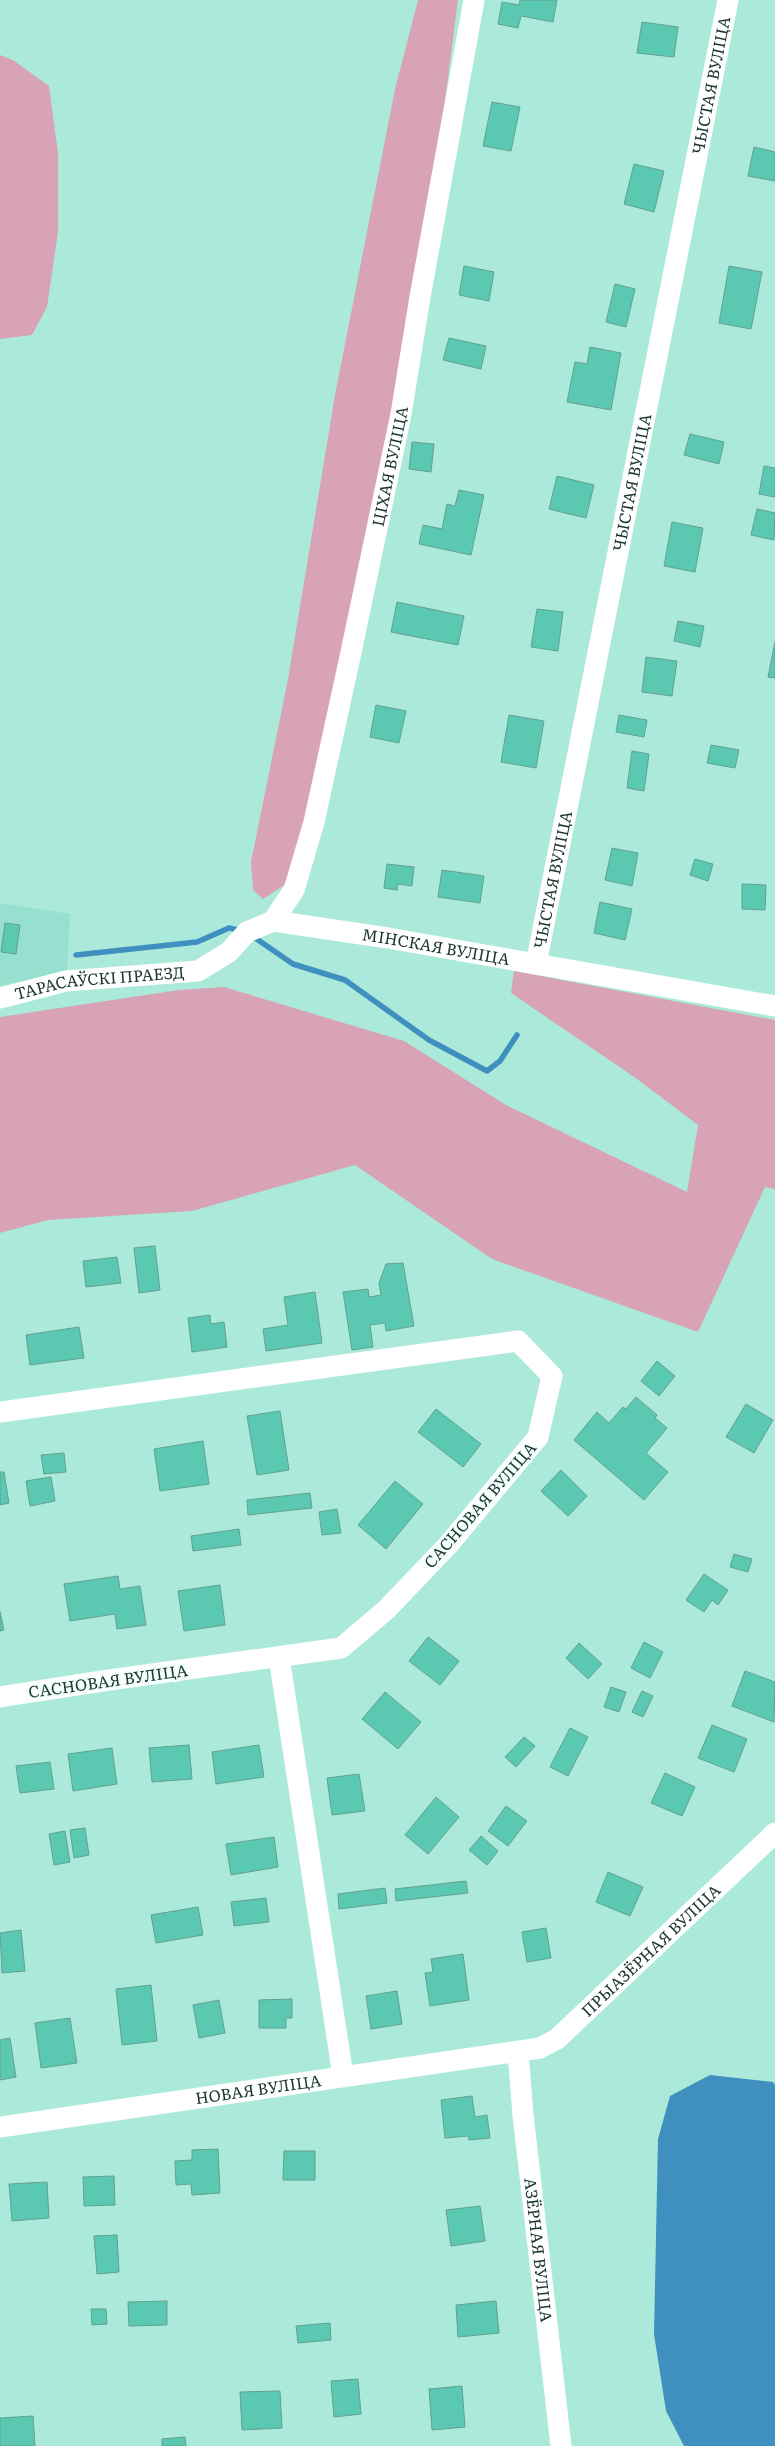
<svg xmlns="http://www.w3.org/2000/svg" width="775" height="2446" font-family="Literata,serif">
<rect width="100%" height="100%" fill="#abeada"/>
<path fill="#97e0cf" d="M 0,903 L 70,914 L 67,971 L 0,986 Z"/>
<path fill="#d8a3b4" d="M 418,0 L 458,0 L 419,301 L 306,827 L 286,884 L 263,899 L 253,890 L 251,862 L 288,679 L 335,395 L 395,89 Z
M 0,55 L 13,60 L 49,86 L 58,153 L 58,232 L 47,307 L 32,335 L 0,339 Z
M 514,971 L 775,1020 L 775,1189 L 765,1187 L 698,1332 L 492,1259 L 355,1165 L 192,1211 L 48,1220 L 0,1233 L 0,1017 L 179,990 L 224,987 L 404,1041 L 506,1105 L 687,1192 L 698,1125 L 637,1079 L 511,993 Z"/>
<path fill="#4090bf" d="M 710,2075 L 773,2082 L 775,2085 L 775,2446 L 684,2446 L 666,2411 L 654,2334 L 658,2139 L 670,2096 Z"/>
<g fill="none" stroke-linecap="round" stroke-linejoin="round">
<path stroke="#4090bf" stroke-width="5.5" d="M 251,935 L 293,964 L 345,980 L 429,1040 L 487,1071 L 500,1061 L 517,1035
M 76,955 L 197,942 L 229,928 L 243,931"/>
</g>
<path fill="#5bc8b1" stroke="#63a092" d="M 520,0 L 557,0 L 553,22 L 521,16 L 518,28 L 498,24 L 502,2 L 519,5 Z
M 642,22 L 678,27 L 674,57 L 637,53 Z
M 492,102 L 520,107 L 511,151 L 483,146 Z
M 754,147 L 775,152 L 775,181 L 748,176 Z
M 634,164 L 664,171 L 654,212 L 624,204 Z
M 464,266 L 494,272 L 489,301 L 459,295 Z
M 729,266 L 762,272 L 751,329 L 719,323 Z
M 615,284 L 635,289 L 626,327 L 606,322 Z
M 449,338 L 486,346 L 481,369 L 443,360 Z
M 590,347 L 621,353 L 611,410 L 567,402 L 575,362 L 587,364 Z
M 690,434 L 724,442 L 719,464 L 684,455 Z
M 412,442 L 434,444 L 431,472 L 409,469 Z
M 764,466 L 775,468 L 775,497 L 759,494 Z
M 557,476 L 594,485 L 586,518 L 549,509 Z
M 459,490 L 484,495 L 471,555 L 419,544 L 423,525 L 442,529 L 447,504 L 455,506 Z
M 757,509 L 775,513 L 774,540 L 751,535 Z
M 672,522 L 703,528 L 695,572 L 664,566 Z
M 397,602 L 464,616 L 458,645 L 391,632 Z
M 537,609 L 563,612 L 558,651 L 531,647 Z
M 678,621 L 704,626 L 700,647 L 674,641 Z
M 775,642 L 775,678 L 768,677 Z
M 646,657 L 677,661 L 672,696 L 642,692 Z
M 376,705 L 406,711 L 399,743 L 370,737 Z
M 509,715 L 544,721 L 536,768 L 501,762 Z
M 619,715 L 647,720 L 644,737 L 616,732 Z
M 711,745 L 739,750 L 735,768 L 707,763 Z
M 632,751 L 649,754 L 644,791 L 627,788 Z
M 612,848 L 638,853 L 632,886 L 605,880 Z
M 695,859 L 713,864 L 708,881 L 690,875 Z
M 387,864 L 414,867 L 412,886 L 398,884 L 397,890 L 384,888 Z
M 442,870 L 484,876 L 480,903 L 438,897 Z
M 742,884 L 766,885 L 765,910 L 742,909 Z
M 600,902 L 632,909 L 625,940 L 594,933 Z
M 5,923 L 20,925 L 16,954 L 1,952 Z
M 155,1246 L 160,1290 L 139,1293 L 134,1248 Z
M 117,1257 L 121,1283 L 86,1287 L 83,1261 Z
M 403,1263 L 414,1326 L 386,1331 L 385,1323 L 370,1325 L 373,1347 L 352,1350 L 343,1292 L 368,1289 L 369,1297 L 381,1295 L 379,1283 L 386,1264 Z
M 315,1292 L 322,1343 L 266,1351 L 263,1329 L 288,1325 L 284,1297 Z
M 210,1315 L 211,1324 L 224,1322 L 227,1347 L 192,1352 L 188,1318 Z
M 79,1327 L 84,1358 L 30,1365 L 26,1335 Z
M 657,1361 L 675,1376 L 659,1396 L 641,1381 Z
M 636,1397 L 657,1415 L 655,1418 L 667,1428 L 646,1453 L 668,1472 L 644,1500 L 574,1440 L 597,1412 L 609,1423 L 623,1407 L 626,1409 Z
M 746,1404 L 773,1420 L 754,1453 L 726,1437 Z
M 436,1409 L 481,1444 L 463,1467 L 418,1432 Z
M 280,1411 L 289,1470 L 257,1475 L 247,1416 Z
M 203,1441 L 209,1484 L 160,1491 L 154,1449 Z
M 64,1453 L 66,1472 L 44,1474 L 41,1455 Z
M 561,1470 L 587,1496 L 568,1516 L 541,1491 Z
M 0,1472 L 4,1472 L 9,1503 L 0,1505 Z
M 51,1477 L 55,1501 L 30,1506 L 26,1481 Z
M 395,1481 L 423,1504 L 386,1549 L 358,1525 Z
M 310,1493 L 312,1508 L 248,1515 L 247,1500 Z
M 337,1509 L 341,1533 L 322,1535 L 319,1512 Z
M 239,1529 L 241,1545 L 193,1551 L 191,1536 Z
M 734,1554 L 752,1559 L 748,1572 L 730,1567 Z
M 704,1574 L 728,1590 L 718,1605 L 712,1600 L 704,1612 L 686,1600 Z
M 118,1576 L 120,1589 L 140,1586 L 146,1625 L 117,1629 L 115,1614 L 70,1621 L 64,1584 Z
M 220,1585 L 225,1625 L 184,1631 L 178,1591 Z
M 0,1612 L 4,1630 L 0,1631 Z
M 428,1637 L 459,1661 L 440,1685 L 409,1661 Z
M 644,1642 L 663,1652 L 650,1678 L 631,1668 Z
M 579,1643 L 602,1664 L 588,1679 L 566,1658 Z
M 745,1671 L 775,1682 L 774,1722 L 732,1706 Z
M 611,1687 L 626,1692 L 619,1712 L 604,1707 Z
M 642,1691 L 653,1696 L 643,1717 L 632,1712 Z
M 385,1692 L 421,1722 L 398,1749 L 362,1719 Z
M 712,1725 L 747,1739 L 734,1772 L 698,1758 Z
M 570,1728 L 588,1737 L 568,1776 L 550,1767 Z
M 524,1737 L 535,1746 L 516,1767 L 505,1757 Z
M 189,1745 L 192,1779 L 152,1782 L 149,1748 Z
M 259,1745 L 264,1777 L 216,1784 L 212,1752 Z
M 112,1748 L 117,1784 L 73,1791 L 68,1754 Z
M 50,1762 L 54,1789 L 20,1793 L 16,1766 Z
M 665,1773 L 695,1787 L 682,1816 L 651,1803 Z
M 359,1774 L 365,1811 L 332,1815 L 327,1778 Z
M 436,1797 L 459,1817 L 428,1854 L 405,1835 Z
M 506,1806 L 527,1821 L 508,1846 L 488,1831 Z
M 85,1828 L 89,1855 L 74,1858 L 70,1830 Z
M 65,1831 L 70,1862 L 54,1865 L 49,1834 Z
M 481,1836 L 498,1851 L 487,1865 L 469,1850 Z
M 274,1837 L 278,1867 L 231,1875 L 226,1844 Z
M 608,1872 L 643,1887 L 630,1916 L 596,1902 Z
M 466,1881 L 468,1893 L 396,1901 L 395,1889 Z
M 385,1888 L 387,1903 L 339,1909 L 338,1894 Z
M 266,1898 L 269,1922 L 234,1926 L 231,1902 Z
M 198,1907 L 203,1935 L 156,1943 L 151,1915 Z
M 546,1928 L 551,1958 L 527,1962 L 522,1932 Z
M 21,1930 L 25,1971 L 2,1973 L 0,1933 Z
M 463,1954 L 469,2000 L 430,2006 L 425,1973 L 433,1972 L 431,1959 Z
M 151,1985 L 157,2041 L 122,2045 L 116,1989 Z
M 397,1991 L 402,2024 L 371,2029 L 366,1996 Z
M 292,1999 L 292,2018 L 286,2018 L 286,2028 L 259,2028 L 259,2000 Z
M 219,2000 L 225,2033 L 199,2038 L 193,2005 Z
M 70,2018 L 77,2063 L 41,2068 L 35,2023 Z
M 10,2038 L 16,2077 L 0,2080 L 0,2040 Z
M 472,2096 L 475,2117 L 487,2115 L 490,2138 L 469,2140 L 468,2136 L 445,2138 L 441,2100 Z
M 218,2149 L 220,2193 L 192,2195 L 191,2184 L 176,2185 L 175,2161 L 192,2160 L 192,2150 Z
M 284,2151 L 315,2151 L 315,2180 L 283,2180 Z
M 114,2176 L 115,2205 L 84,2206 L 83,2177 Z
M 47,2182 L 49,2218 L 12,2221 L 9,2184 Z
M 480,2206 L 485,2241 L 451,2246 L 446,2210 Z
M 117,2235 L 119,2272 L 97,2274 L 94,2236 Z
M 167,2301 L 167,2325 L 129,2326 L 128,2302 Z
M 496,2301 L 499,2333 L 458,2337 L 456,2305 Z
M 91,2309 L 106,2309 L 107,2324 L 92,2325 Z
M 330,2323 L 331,2340 L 298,2343 L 296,2326 Z
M 358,2379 L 361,2414 L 334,2417 L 331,2381 Z
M 462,2386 L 465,2427 L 432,2430 L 429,2389 Z
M 280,2391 L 282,2428 L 242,2430 L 240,2392 Z
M 33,2416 L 35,2446 L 0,2446 L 0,2418 Z
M 185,2437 L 186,2446 L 162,2446 L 162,2439 Z"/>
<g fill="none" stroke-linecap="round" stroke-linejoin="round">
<g stroke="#fff" stroke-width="21">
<path id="s1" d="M 273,921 L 294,890 L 314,822 L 350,657 L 401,414 L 420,297 L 474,0"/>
<path id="s2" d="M 273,921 L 388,938 L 775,1006"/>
<path id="s3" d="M 536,964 L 728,0"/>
<path id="s4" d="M 0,998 L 66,981 L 198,971 L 229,952 L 247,932 L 273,921"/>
<path d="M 0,1412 L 518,1341 L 552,1376 L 538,1437 L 449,1544 L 386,1610 L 341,1648 L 109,1680 L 0,1697"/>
<path d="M 279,1657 L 343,2076"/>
<path id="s5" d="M 518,2052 L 523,2115 L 561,2446"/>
<path id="s6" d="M 0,2127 L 540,2048 L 557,2039 L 775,1833"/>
</g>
</g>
<g text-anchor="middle" stroke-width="4.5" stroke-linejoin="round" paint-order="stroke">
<g font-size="16" fill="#1b352f" stroke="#f3fffc">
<text dy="6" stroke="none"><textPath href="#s3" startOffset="896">ЧЫСТАЯ ВУЛІЦА</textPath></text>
<text dy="6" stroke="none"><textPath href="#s1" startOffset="472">ЦІХАЯ ВУЛІЦА</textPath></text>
<text dy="6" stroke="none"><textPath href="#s3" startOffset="491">ЧЫСТАЯ ВУЛІЦА</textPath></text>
<text dy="6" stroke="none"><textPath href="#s3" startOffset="86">ЧЫСТАЯ ВУЛІЦА</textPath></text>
<text dy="6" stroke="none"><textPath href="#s2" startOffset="165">МІНСКАЯ ВУЛІЦА</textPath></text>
<text dy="6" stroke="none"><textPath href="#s4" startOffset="101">ТАРАСАЎСКІ ПРАЕЗД</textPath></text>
<text transform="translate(480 1505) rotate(-49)" y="6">САСНОВАЯ ВУЛІЦА</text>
<text transform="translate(108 1681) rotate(-8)" y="6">САСНОВАЯ ВУЛІЦА</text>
<text dy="6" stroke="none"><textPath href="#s6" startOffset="694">ПРЫАЗЁРНАЯ ВУЛІЦА</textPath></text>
<text dy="6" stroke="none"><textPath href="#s6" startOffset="261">НОВАЯ ВУЛІЦА</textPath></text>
<text dy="6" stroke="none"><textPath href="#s5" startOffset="199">АЗЁРНАЯ ВУЛІЦА</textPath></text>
</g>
</g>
</svg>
